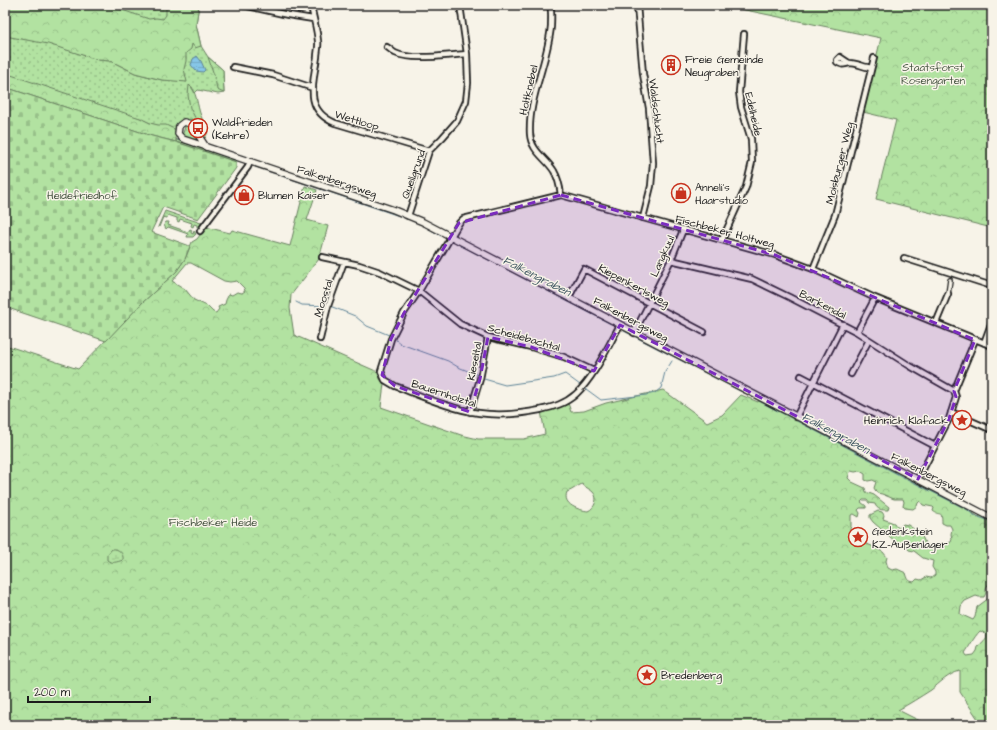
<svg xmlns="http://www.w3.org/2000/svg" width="997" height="730" font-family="'Architects Daughter',sans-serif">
<defs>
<pattern id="grass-dots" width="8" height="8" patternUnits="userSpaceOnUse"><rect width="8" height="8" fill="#b2e2a1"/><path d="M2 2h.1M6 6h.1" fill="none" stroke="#98c18a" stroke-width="1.8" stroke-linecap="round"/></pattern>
<pattern id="forest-crowns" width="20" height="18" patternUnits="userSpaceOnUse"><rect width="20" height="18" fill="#b2e2a1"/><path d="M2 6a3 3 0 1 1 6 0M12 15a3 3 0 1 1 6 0" fill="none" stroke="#98c18a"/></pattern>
<pattern id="wetland-marsh" width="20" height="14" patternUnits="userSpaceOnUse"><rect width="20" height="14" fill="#b2e2a1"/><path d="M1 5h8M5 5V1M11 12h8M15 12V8" fill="none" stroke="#98c18a"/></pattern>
<pattern id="cemetery-stones" width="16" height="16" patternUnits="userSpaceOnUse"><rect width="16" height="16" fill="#b2e2a1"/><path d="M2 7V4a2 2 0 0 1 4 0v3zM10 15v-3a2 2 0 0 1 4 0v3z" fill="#98c18a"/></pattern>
<pattern id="water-rules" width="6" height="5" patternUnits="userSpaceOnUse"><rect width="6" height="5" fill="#86c6e7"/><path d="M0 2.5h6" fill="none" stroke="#73aac6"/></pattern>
</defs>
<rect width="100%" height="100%" fill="#f7f3e8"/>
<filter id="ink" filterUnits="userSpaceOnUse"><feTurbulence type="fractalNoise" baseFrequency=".025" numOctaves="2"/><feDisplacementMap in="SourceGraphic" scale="8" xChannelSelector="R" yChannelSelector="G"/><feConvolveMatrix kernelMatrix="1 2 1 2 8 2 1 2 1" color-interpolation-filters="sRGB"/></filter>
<g filter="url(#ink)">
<path fill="url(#grass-dots)" stroke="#677f5e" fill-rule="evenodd" d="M 5,5 L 199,5 L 196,24 L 201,46 L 208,57 L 223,70 L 224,93 L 218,94 L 198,90 L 195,93 L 192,87 C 184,103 196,115 201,129 L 203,130 L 205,138 L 199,126 L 192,119 L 191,119 L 191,121 L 185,120 L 176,128 L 176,130 C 167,125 165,127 156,125 C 150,123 145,121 140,118 L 5,87 ZM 50,44 L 184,81 L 162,80 L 135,73 L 111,61 L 98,60 Z
M 184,125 L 190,125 L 198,141 L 186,138 L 181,134 L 183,133 L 185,127 Z
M 176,139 L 177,140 L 237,159 L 236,162 L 176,142 Z
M 165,211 L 201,223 L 202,225 L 197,227 L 197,225 L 194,224 L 193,227 L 191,226 L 192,223 L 180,219 L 179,222 L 177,221 L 177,218 L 168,215 L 167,218 L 163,217 L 159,227 L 158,227 Z
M 166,222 L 169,222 L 168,225 L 188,232 L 190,229 L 192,230 L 191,233 L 193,234 L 194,231 L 196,234 L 193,237 L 187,237 L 188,234 L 168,227 L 166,229 L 164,225 Z"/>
<path fill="url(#forest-crowns)" stroke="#677f5e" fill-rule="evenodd" d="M 5,5 L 98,5 L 119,9 L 149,19 L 156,18 L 163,19 L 166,15 L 166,5 L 199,5 L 196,24 L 201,46 L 195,48 L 192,44 L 191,49 L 186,53 L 186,61 L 184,69 L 187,82 L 162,80 L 135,73 L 111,61 L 98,60 L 48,44 L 5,36 Z
M 721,5 L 992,5 L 992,228 L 876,199 L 896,120 L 863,112 L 881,38 Z
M 208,57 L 223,70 L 224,93 L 217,90 L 215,78 Z
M 5,73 L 140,118 L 150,123 L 158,125 L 166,125 L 176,130 L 176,142 L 152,136 L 5,87 Z
M 189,85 C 197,91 197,106 201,116 C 202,120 206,122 207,127 C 209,131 207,135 205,138 L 203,130 L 201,129 L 190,108 L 188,95 Z
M 305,186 L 317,190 L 307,220 L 328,226 L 319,259 L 291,295 L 290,308 L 294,335 L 378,372 L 380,379 L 384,384 L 381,407 L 461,435 L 478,439 L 524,439 L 545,434 L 541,411 L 568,403 L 571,412 L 584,411 L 606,403 L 663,390 L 707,422 L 722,415 L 741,395 L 758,402 L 759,400 L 972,509 L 971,512 L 979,517 L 981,514 L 992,520 L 992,578 L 986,588 L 986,593 L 984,597 L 979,597 L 976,596 L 965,601 L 961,606 L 960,614 L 973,620 L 975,617 L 977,607 L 989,598 L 992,598 L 992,725 L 982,725 L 960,692 L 960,671 C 948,674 940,683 931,690 C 920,697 909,704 898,710 L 928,725 L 5,725 L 5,345 L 78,369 L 143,302 L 176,272 L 185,259 L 192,242 L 197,239 L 206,227 L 230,233 L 232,230 L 290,246 ZM 187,263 L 191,263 L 224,281 L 230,282 L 237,281 L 244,288 L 245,291 L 242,293 L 237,292 L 232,295 L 229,294 L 226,300 L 225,304 L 218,307 L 219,309 L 216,313 L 213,312 L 207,306 L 194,300 L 185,289 L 172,281 ZM 851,471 L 855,472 L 860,471 L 865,474 L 865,480 L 868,481 L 873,480 L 876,482 L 874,488 L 877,493 L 882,494 L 894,499 L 903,499 L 904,502 L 903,506 L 905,508 L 913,509 L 917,506 L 918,503 L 920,501 L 923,505 L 933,507 L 934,508 L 933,511 C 940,517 942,509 942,523 L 946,525 L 950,525 L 952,529 L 951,534 L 952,539 L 951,542 L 936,548 L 930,547 L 925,543 L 921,534 L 908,525 L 903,524 L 899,528 L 896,526 L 894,523 L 883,519 L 884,515 L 882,512 L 878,511 L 870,515 L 870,518 L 873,522 L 897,543 L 903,543 L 909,550 L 914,551 L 923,558 L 933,561 L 932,567 L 935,572 L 935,575 L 931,578 L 926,577 L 921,580 L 917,579 L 914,582 C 908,581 908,579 906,573 L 897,569 L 892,570 L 888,568 L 886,561 L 887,557 L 883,552 L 874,547 L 860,541 L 856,542 L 848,536 L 851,526 L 851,515 L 854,514 L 859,517 L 860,513 L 858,510 L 860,508 L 866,508 L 866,506 L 861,502 L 863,500 L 867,500 L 869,503 L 875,504 C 877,510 882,510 888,510 L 889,507 L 874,495 L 866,492 L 865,488 L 852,482 L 848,478 L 850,472 ZM 582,484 C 586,488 590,489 593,492 C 599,498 595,508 588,511 C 579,510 562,505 567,492 C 573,490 577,486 582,484 ZM 980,631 C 994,636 982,641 978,647 L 977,651 L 974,655 L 967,656 L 965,653 C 970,646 973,638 980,631 Z"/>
<path fill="url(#wetland-marsh)" stroke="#677f5e" d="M 112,549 C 119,548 124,554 123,560 C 117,562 112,564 107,560 L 107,555 Z"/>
<path fill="url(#cemetery-stones)" stroke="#677f5e" d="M 5,87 L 152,136 L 176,142 L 236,162 L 236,168 L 198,219 L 163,207 L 151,232 L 190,246 L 185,259 L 176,272 L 143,302 L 106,341 L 5,307 Z"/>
<path fill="url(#water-rules)" stroke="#5c8296" d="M 197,56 L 201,61 L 205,70 L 203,72 L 196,71 L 191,65 L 193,59 Z"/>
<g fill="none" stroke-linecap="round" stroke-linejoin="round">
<path stroke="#5c8296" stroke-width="1" d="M 178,140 L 241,162
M 256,167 L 411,220
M 426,227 L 441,236
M 456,243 L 611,324
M 296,302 L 302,305 L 326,306
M 330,306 L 355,316 L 367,326 L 389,335
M 624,331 L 744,393
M 396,340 L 401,344 L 448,361 L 458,367 L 478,375
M 484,379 L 505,385 L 554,378 L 565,374 L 580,385
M 586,389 L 601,400 L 646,395 L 655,393 L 661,388 L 665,372 L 672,361
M 759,401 L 905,478
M 907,479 L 968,510 C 973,517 984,518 992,522"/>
<g stroke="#1c1c1c" stroke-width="6">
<path id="pedestrian" d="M 948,294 L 950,280"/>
</g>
<g stroke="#1c1c1c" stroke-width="8">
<path id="minor" d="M 243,5 L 288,15 L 313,19
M 311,5 C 313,17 317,29 318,41 C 319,46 317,52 317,57 C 313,84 304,110 335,123 L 429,151
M 550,5 C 552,12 551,19 551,26 C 548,62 528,98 530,134 C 531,151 546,158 554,171 C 558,178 560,187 561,195
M 637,5 L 643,74 L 649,108 L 653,163 L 651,186 L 643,218
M 387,47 C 390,49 392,51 395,53 C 412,61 448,55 467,54
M 849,63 L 840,57 L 837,60 L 837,62 C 842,66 844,64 850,63 C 856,63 864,67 871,68
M 233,67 L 273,75 L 313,88
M 408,216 L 429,151 L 442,138 L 457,121 L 466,101 L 468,83 L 467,54 L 460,5
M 200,231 L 248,167 L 250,162
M 722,240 L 746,187 L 752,162 L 751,139 L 741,107 L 739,92 L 744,34
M 322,257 L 359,265 L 380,272 L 419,291 L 460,324 L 488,337 L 531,347 L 564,357 L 594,371
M 904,258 L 992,286
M 671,260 L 752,279 L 789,297 L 857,332 L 910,366 L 954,391
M 813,269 L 835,215 L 874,58
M 569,297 L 584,269 L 704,332
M 936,323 L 948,294
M 620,325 C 607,348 595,376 576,394 C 565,404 553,407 540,410 C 520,414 499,416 479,413 C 453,410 419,395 395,386 L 385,380 L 381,371 L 391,339 L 404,313 L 419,291 L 459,223 L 463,219 L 561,195 L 775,255 L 813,269 L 875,298 L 992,346
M 857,332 L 875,298
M 634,333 L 671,260 L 683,230
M 320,339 L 328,306 L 344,262
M 984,343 L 992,321
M 851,374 L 869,340
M 801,376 L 935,446
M 470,412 L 480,379 L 488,337
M 951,412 L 992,430
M 796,417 L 843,324
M 918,479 L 949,419 L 956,397 L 954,391 L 975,340"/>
</g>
<g stroke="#1c1c1c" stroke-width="8">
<path id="tertiary" d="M 206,147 L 191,124 L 184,122 L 179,126 L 178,134 L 183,139 L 394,210 L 423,222 L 992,518"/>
</g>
<use href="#pedestrian" stroke="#f7f3e8" stroke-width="3.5"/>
<use href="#minor" stroke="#f7f3e8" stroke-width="4.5"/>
<use href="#tertiary" stroke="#f7f3e8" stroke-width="5.5"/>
</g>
</g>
<path fill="#7b2cbf" fill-opacity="0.2" stroke="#7b2cbf" stroke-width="3" stroke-dasharray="8 5" stroke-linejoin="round" d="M 561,195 L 775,255 L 975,340 L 954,391 L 956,397 L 949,419 L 918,479 L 620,325 L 594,371 L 531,347 L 488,337 L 480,379 L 470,412 L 395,386 L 382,375 L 391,339 L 404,313 L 459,223 Z"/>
<defs>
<g id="building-ring" transform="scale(1)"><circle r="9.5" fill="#f7f3e8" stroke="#c8321e" stroke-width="1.5"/><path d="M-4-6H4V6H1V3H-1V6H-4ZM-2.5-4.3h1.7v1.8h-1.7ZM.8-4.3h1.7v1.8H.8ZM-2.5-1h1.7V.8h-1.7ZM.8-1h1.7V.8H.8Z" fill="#c8321e"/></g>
<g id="bus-ring" transform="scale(1)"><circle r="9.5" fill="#f7f3e8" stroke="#c8321e" stroke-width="1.5"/><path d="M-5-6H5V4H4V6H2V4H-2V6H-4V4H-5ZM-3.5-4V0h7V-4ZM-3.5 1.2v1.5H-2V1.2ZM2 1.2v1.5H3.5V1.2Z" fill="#c8321e"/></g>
<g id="shop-ring" transform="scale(1)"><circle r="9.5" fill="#f7f3e8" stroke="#c8321e" stroke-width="1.5"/><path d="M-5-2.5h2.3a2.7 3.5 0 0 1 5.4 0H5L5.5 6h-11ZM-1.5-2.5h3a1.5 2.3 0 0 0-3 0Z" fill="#c8321e"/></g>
<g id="sight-ring" transform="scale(1)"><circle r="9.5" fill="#f7f3e8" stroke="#c8321e" stroke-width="1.5"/><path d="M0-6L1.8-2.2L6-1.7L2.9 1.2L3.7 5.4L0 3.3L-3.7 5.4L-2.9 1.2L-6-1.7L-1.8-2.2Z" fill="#c8321e"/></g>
</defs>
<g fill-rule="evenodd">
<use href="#building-ring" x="671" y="65"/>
<use href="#bus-ring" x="198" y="128"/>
<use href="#shop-ring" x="681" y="193"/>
<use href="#shop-ring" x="244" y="195"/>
<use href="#sight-ring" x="962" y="420"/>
<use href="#sight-ring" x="858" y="537"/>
<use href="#sight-ring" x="647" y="675"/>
</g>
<g text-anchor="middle" stroke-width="3" stroke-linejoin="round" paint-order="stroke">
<g font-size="11" fill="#1c1c1c" stroke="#f7f3e8" text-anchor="start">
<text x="685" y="63">Freie Gemeinde<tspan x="685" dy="13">Neugraben</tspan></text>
<text x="212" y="126">Waldfrieden<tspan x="212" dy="13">(Kehre)</tspan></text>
<text x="695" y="191">Anneli's<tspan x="695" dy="13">Haarstudio</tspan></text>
<text x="258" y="199">Blumen Kaiser</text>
<text x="948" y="424" text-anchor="end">Heinrich Klafack</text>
<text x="872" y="535">Gedenkstein<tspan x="872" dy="13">KZ-Außenlager</tspan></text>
<text x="661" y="679">Bredenberg</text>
</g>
<g font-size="11" fill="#495744" stroke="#f7f3e8">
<text x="933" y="71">Staatsforst<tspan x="933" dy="13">Rosengarten</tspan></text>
<text x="82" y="199">Heidefriedhof</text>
<text x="213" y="526">Fischbeker Heide</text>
</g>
<g font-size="11" fill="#1c1c1c" stroke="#f7f3e8">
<text transform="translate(528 90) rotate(-77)" y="4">Holtknebel</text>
<text transform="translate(657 111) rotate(83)" y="4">Waldschlucht</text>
<text transform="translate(754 114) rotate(77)" y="4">Edelheide</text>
<text transform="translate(357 120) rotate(17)" y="4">Wettloop</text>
<text transform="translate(839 163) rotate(-76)" y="4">Moisburger Weg</text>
<text transform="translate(413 174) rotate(-70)" y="4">Quellgrund</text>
<text transform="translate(337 181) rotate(18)" y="4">Falkenbergsweg</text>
<text transform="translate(725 231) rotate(15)" y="4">Fischbeker Holtweg</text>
<text transform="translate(662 256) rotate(-66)" y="4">Langkuul</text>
<text transform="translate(634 285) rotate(28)" y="4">Kiepenkerlsweg</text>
<text transform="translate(323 298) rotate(-72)" y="4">Moostal</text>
<text transform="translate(823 304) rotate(27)" y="4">Barkendal</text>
<text transform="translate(631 319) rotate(28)" y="4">Falkenbergsweg</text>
<text transform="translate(524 337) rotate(16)" y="4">Scheidebachtal</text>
<text transform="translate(474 361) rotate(-79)" y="4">Kieseltal</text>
<text transform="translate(444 393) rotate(18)" y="4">Bauernholztal</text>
<text transform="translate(929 474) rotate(27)" y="4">Falkenbergsweg</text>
</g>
<g font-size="12" font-style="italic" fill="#415863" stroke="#f7f3e8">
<text transform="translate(537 276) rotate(27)" y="4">Falkengraben</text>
<text transform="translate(836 433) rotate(28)" y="4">Falkengraben</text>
</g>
</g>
<rect width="997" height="730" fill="none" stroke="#f7f3e8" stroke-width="20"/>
<rect x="10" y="10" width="977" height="710" fill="none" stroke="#1c1c1c" stroke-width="1.5" filter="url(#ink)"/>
<path d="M28 696v6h122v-6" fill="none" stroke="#1c1c1c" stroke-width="2"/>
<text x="34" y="696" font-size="12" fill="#1c1c1c" stroke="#f7f3e8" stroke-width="3" paint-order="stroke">200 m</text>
</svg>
